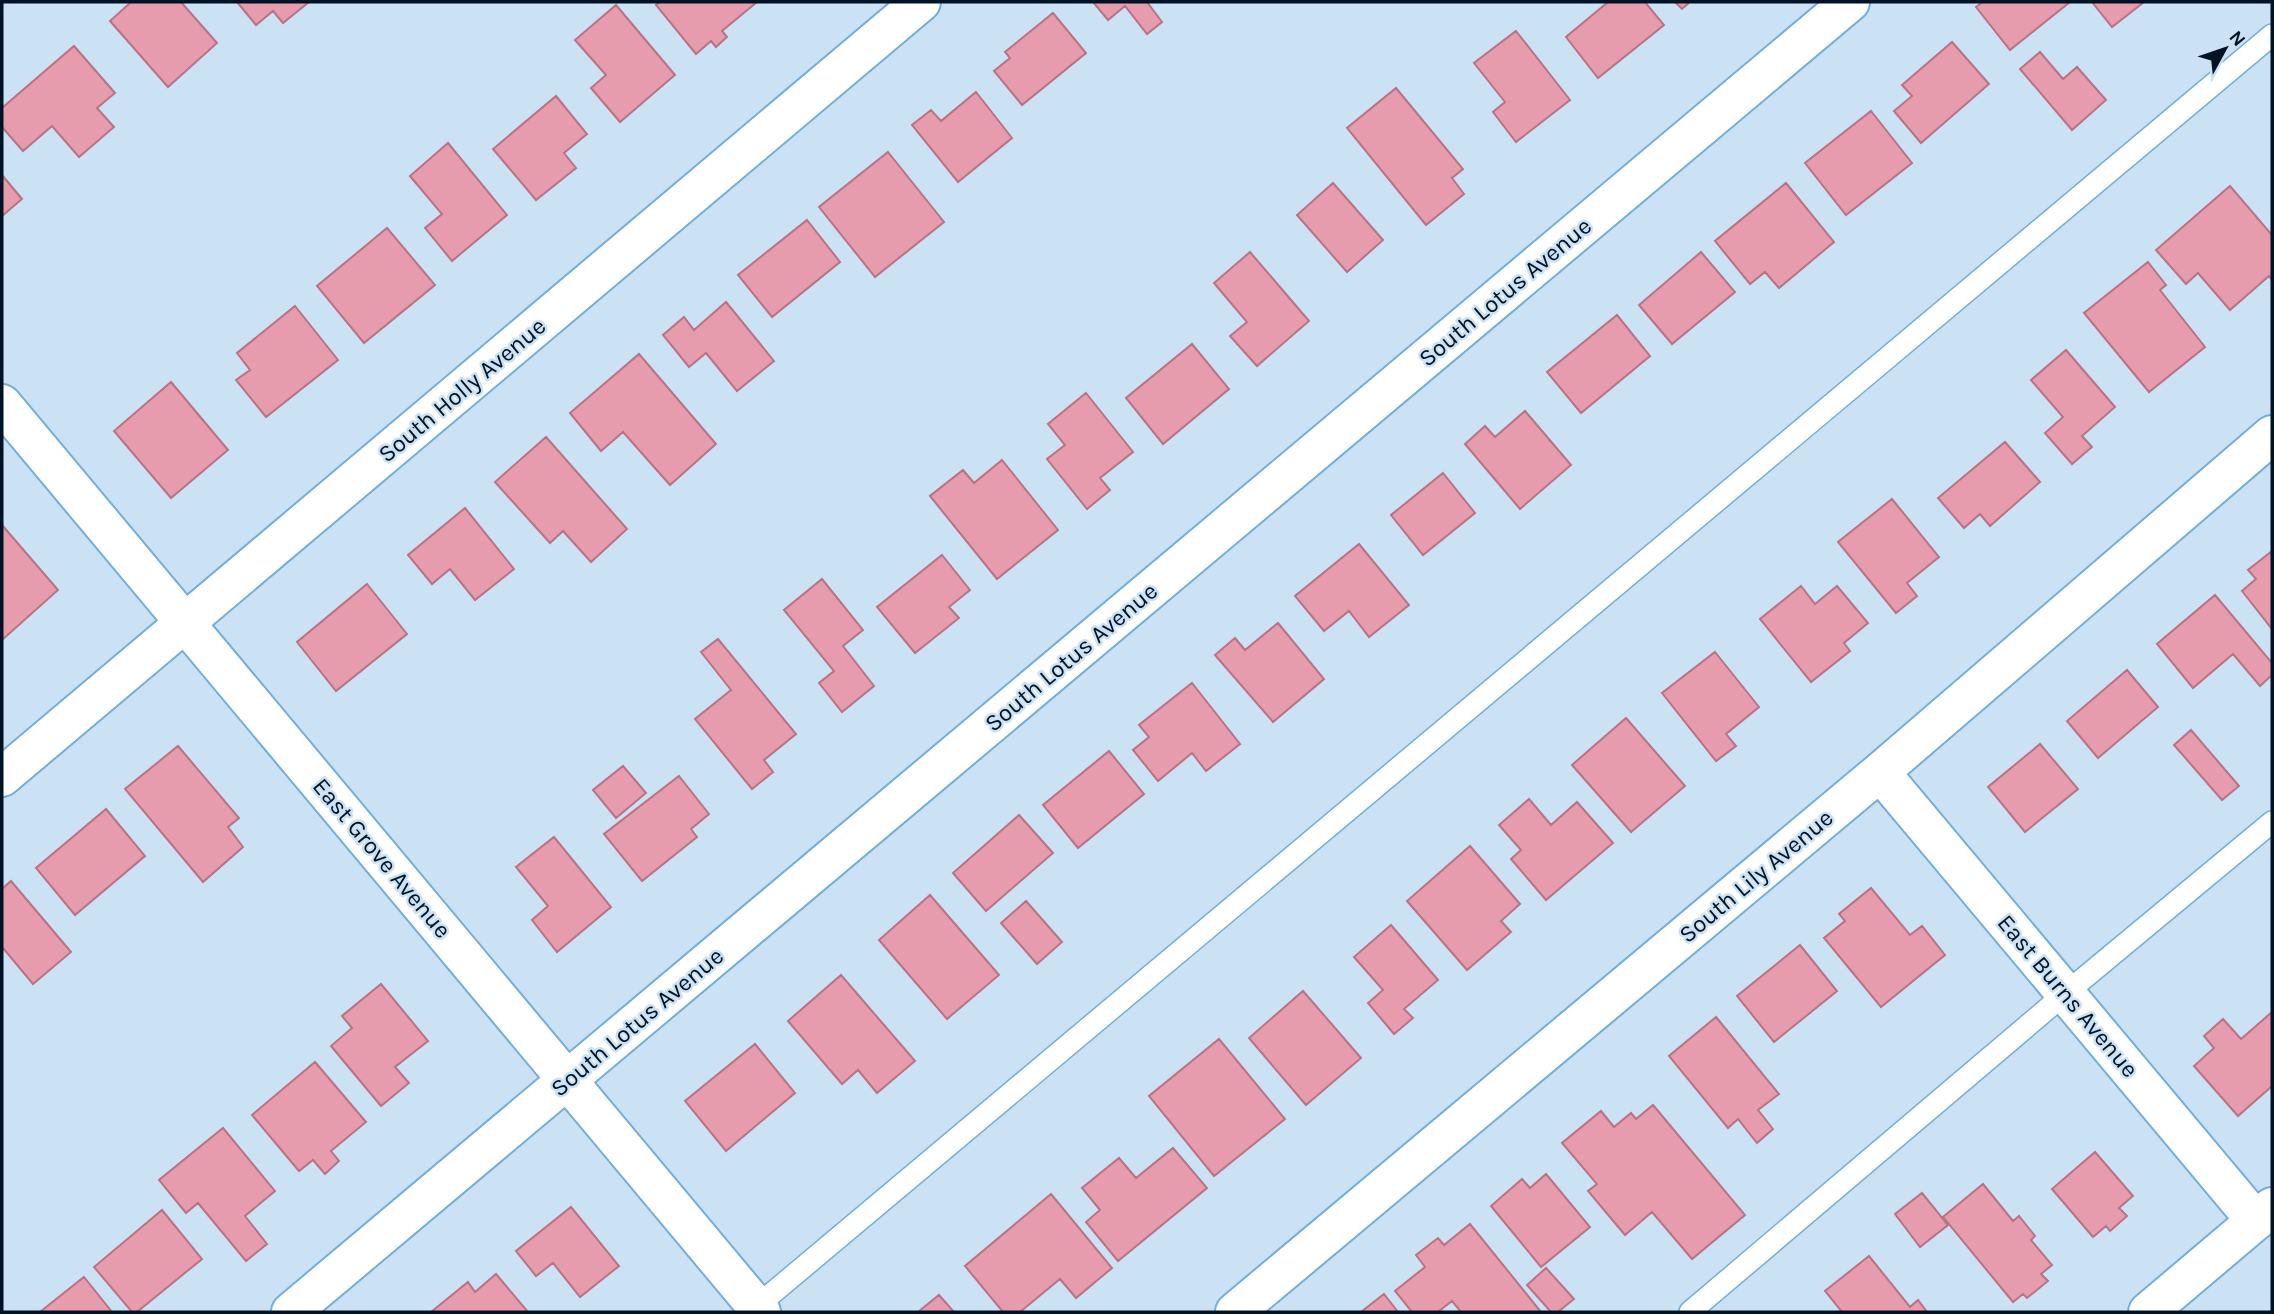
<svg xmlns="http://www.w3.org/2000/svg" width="2274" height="1314" font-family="Karla,sans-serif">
<rect width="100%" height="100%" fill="#cbe2f5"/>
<path fill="#e69cad" stroke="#b87384" stroke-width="2" d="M 131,2 L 181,2 L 217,43 L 168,87 L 110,21 Z
M 237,2 L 309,2 L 283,23 L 273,11 L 256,25 Z
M 660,2 L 757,2 L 722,31 L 727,37 L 716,47 L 711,41 L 696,54 L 656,5 Z
M 1093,2 L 1147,2 L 1162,22 L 1147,34 L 1125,6 L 1108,20 Z
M 1608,2 L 1645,2 L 1664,25 L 1598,78 L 1566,37 Z
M 1675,2 L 1690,2 L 1682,9 Z
M 1983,2 L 2070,2 L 2010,50 L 1976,7 Z
M 2092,2 L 2144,2 L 2112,27 Z
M 616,5 L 675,75 L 620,122 L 591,88 L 606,75 L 575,40 Z
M 1053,13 L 1086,53 L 1022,105 L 994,71 L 1010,58 L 1005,52 Z
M 1516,31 L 1570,100 L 1516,142 L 1493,112 L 1505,102 L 1474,63 Z
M 1952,42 L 1989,84 L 1921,143 L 1894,111 L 1912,96 L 1902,85 Z
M 74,46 L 115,93 L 97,108 L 114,127 L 79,157 L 52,126 L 23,151 L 2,127 L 2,108 Z
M 2040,52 L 2063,79 L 2077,67 L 2106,100 L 2072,130 L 2020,69 Z
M 1396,88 L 1463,169 L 1452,178 L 1464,194 L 1426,225 L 1347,128 Z
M 976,92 L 1012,138 L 958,182 L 912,125 L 931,110 L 941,121 Z
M 556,96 L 587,134 L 564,153 L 576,168 L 536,200 L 493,149 Z
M 1871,111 L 1912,163 L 1846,215 L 1805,163 Z
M 448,143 L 507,215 L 452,261 L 425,228 L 442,214 L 410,176 Z
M 888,152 L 944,222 L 875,277 L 819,207 Z
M 2,175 L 22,199 L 2,216 Z
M 1333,183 L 1383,240 L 1347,272 L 1297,215 Z
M 1786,183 L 1834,242 L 1779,288 L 1765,272 L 1750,284 L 1715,241 Z
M 2230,186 L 2272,235 L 2272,280 L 2269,276 L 2230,310 L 2198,273 L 2186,284 L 2156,250 Z
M 807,220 L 840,262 L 772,317 L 738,275 Z
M 387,228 L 435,285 L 364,343 L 317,286 Z
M 1250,252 L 1309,321 L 1257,366 L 1230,336 L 1247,322 L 1214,283 Z
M 1701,252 L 1735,292 L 1672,344 L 1639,305 Z
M 2148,262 L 2166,285 L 2160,290 L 2205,347 L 2149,392 L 2084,313 Z
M 726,302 L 774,361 L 737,391 L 706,353 L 689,367 L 663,335 L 684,317 L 694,330 Z
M 295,306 L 338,360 L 266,417 L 236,380 L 250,370 L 237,353 Z
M 1617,315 L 1650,356 L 1581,413 L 1547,372 Z
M 1192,344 L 1229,389 L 1163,444 L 1126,398 Z
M 2066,350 L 2115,407 L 2082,436 L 2092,447 L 2072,464 L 2045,433 L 2063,417 L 2031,380 Z
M 639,354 L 716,444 L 670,485 L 623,432 L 601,451 L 570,413 Z
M 171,382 L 228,450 L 171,498 L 114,431 Z
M 1086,393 L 1133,452 L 1100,478 L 1110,490 L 1087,509 L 1047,459 L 1065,445 L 1048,424 Z
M 1525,411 L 1571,465 L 1520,509 L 1465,444 L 1485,426 L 1495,437 Z
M 546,437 L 627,529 L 591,562 L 563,531 L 550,543 L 495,482 Z
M 2005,442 L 2040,482 L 1990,526 L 1980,514 L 1964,528 L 1938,498 Z
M 1002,460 L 1058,530 L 997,579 L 930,496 L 963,470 L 974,483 Z
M 1443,473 L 1475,513 L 1423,555 L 1391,515 Z
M 1892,499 L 1939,557 L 1907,583 L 1917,596 L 1896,613 L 1838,542 Z
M 465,508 L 514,569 L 475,600 L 450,569 L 432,584 L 408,555 Z
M 2,525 L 58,590 L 2,640 Z
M 1359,544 L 1409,605 L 1369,637 L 1349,611 L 1324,631 L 1295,596 Z
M 2272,551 L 2272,629 L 2242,591 L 2256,579 L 2248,570 Z
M 942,555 L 970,590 L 949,607 L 959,618 L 915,653 L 877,607 Z
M 822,579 L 863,630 L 843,646 L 874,686 L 842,712 L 819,683 L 834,671 L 784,610 Z
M 367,584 L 407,634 L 336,691 L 297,642 Z
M 1801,586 L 1815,604 L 1837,586 L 1868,623 L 1844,643 L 1850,651 L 1811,682 L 1760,619 Z
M 2215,595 L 2272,663 L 2272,675 L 2260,686 L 2233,654 L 2193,688 L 2157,644 Z
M 1278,623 L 1324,679 L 1273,722 L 1215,655 L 1235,638 L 1245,650 Z
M 718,639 L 796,734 L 764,760 L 773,772 L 752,789 L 695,719 L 731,690 L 701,652 Z
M 1715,652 L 1759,707 L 1726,734 L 1736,746 L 1716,761 L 1662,693 Z
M 2127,670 L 2158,707 L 2098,758 L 2067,721 Z
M 1192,683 L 1240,744 L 1206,771 L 1192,753 L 1158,781 L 1133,750 L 1149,737 L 1139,725 Z
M 1626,718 L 1685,786 L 1631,832 L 1572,765 Z
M 2191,730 L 2239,786 L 2222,800 L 2174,745 Z
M 2040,744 L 2078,789 L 2025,832 L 1988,787 Z
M 178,746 L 239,818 L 228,827 L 243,847 L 203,882 L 125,789 Z
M 1109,751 L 1144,794 L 1078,848 L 1043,805 Z
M 623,766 L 646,793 L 616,818 L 593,790 Z
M 679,776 L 709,814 L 691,829 L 697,837 L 642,881 L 604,834 Z
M 1529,799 L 1551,825 L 1577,802 L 1613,843 L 1546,900 L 1511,859 L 1521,850 L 1499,825 Z
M 106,809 L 145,856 L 75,915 L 36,868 Z
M 1019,815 L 1053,853 L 986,911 L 953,873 Z
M 554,837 L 611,907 L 557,952 L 532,920 L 548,906 L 516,867 Z
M 1470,846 L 1520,904 L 1501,921 L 1511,932 L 1467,970 L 1407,901 Z
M 11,881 L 71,952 L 33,984 L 3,948 L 2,949 L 2,889 Z
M 1871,888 L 1910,935 L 1922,926 L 1945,955 L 1881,1007 L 1824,938 L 1845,921 L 1839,914 Z
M 930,895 L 999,975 L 947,1019 L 879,940 Z
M 1026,901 L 1062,942 L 1037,964 L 1001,923 Z
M 1391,925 L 1438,980 L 1404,1009 L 1413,1018 L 1394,1034 L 1368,1003 L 1383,990 L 1354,957 Z
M 1800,945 L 1837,991 L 1774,1042 L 1737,996 Z
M 841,975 L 915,1061 L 877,1093 L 858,1070 L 842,1084 L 788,1021 Z
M 381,984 L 428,1041 L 395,1067 L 409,1083 L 381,1106 L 331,1046 L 352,1028 L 342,1016 Z
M 1303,991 L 1361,1058 L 1306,1105 L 1249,1038 Z
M 2272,1012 L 2272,1086 L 2238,1116 L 2194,1066 L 2214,1048 L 2204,1036 L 2223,1019 L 2241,1039 Z
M 1716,1017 L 1779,1094 L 1758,1110 L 1773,1129 L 1757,1143 L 1738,1119 L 1728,1128 L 1669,1056 Z
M 1219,1039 L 1285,1119 L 1214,1176 L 1149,1096 Z
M 755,1044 L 795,1093 L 726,1151 L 685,1101 Z
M 315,1062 L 366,1122 L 331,1151 L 339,1161 L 325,1174 L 313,1160 L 299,1171 L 252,1115 Z
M 1653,1105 L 1745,1215 L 1692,1259 L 1652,1212 L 1625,1235 L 1588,1191 L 1597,1184 L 1562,1143 L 1601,1111 L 1614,1127 L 1631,1113 L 1636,1119 Z
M 223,1128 L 275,1191 L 245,1216 L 267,1244 L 246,1261 L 198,1203 L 186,1213 L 159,1180 Z
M 1173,1148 L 1207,1188 L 1118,1261 L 1086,1222 L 1100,1210 L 1082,1188 L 1119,1158 L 1136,1178 Z
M 2095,1152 L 2133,1196 L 2119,1208 L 2127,1216 L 2110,1231 L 2106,1226 L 2093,1237 L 2052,1189 Z
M 1546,1174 L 1590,1227 L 1541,1267 L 1491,1206 L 1522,1179 L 1530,1188 Z
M 1983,1184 L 2013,1221 L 2019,1216 L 2035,1236 L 2031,1240 L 2052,1265 L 2041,1274 L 2048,1281 L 2027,1298 L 2023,1294 L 2013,1302 L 1943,1217 Z
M 1922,1193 L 1948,1225 L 1920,1247 L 1895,1214 Z
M 1051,1194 L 1112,1268 L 1076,1298 L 1060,1279 L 1020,1312 L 1003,1312 L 965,1266 Z
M 571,1207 L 619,1266 L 580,1297 L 553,1263 L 536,1276 L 516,1251 Z
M 162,1210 L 202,1259 L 137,1312 L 132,1312 L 94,1267 Z
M 1470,1224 L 1541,1312 L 1461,1312 L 1452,1301 L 1438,1312 L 1412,1312 L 1395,1291 L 1425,1267 L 1416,1255 L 1438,1238 L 1444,1245 Z
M 1869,1256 L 1910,1307 L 1918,1300 L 1927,1312 L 1842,1312 L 1825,1291 Z
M 1546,1268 L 1574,1299 L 1558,1312 L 1551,1312 L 1527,1285 Z
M 496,1274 L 528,1312 L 431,1312 L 468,1282 L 475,1292 Z
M 84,1277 L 112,1312 L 40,1312 Z
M 1384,1294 L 1398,1312 L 1361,1312 Z
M 939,1295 L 954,1312 L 918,1312 Z"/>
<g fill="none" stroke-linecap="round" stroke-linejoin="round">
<g stroke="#74addb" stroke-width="24">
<path id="service" d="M 751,1311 L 2272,35
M 1690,1312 L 2066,993 L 2272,822"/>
</g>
<g stroke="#74addb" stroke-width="42">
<path id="minor" d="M 2,404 L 761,1312
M 1880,772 L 2256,1221
M 2,777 L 921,2
M 291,1312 L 1850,2
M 1235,1312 L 1880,772 L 2272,435
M 2148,1312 L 2272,1207"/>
</g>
<use href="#service" stroke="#fff" stroke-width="21"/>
<use href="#minor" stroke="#fff" stroke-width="38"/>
</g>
<g text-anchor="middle" stroke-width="5" stroke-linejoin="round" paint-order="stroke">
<g font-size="24" fill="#001324" stroke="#cbe2f5">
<text transform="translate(1505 292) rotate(-40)" y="8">South Lotus Avenue</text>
<text transform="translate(462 390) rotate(-40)" y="8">South Holly Avenue</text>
<text transform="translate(1071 657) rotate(-40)" y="8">South Lotus Avenue</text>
<text transform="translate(382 858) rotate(50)" y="8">East Grove Avenue</text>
<text transform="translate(1756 876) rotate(-40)" y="8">South Lily Avenue</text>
<text transform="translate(2068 996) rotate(50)" y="8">East Burns Avenue</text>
<text transform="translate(637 1022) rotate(-40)" y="8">South Lotus Avenue</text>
</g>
</g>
<rect width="2274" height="1314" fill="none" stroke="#001324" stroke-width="7"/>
<g transform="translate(2225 49) rotate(50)" stroke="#cbe2f5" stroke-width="5" paint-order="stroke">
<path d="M0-5L12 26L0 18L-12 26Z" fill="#001324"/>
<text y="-10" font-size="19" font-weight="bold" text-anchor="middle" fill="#001324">N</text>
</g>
</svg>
